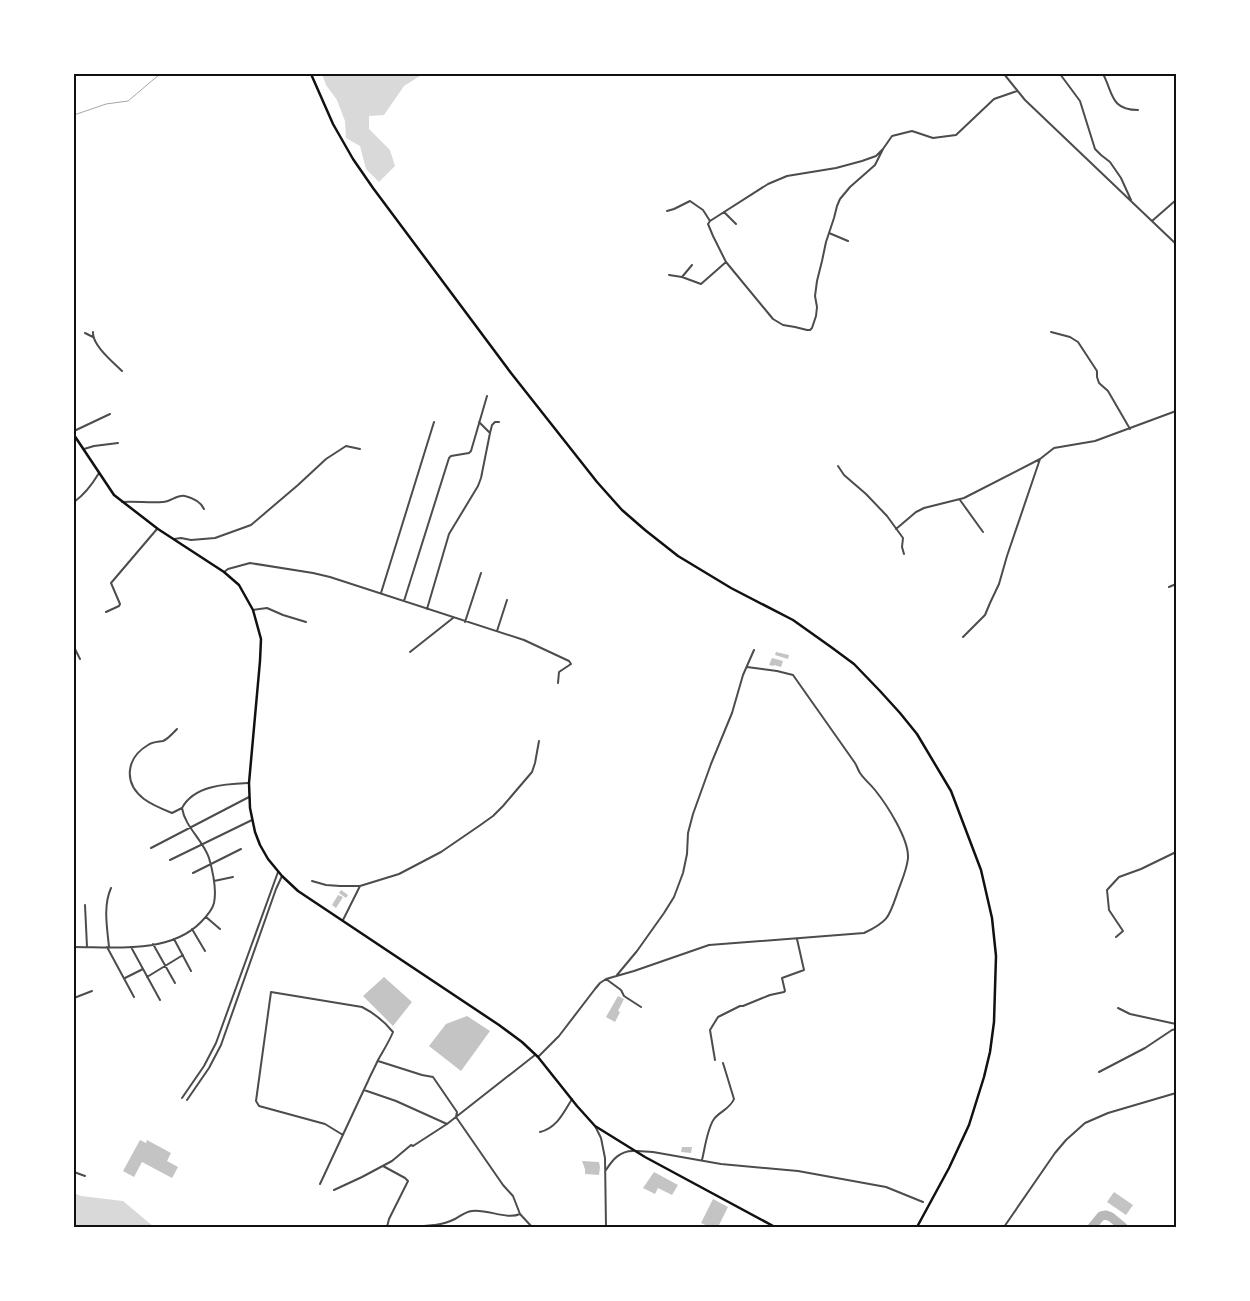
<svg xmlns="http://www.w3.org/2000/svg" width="1250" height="1301" font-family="Raleway,sans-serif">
<rect width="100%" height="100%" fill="#fff"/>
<path fill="#d9d9d9" d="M 322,74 L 423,74 L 404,86 L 384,115 L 369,116 L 369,129 L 390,150 L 395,166 L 379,182 L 366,169 L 360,146 L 346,138 L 345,121 L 337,100 L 326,85 Z
M 74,1193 L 81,1196 L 123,1201 L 154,1227 L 74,1227 Z"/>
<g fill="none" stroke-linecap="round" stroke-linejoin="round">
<path stroke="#b8b8b8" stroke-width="9" d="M 1092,1227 L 1101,1216 L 1106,1215 L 1111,1217 L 1123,1227"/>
</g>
<path fill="#c4c4c4" d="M 776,652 L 789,655 L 788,659 L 775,655 Z
M 772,658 L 783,661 L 781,667 L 774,665 L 774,666 L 769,665 Z
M 341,890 L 348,895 L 346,898 L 339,893 Z
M 338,895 L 343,897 L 336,908 L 332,905 Z
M 384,977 L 412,1002 L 393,1026 L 363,996 Z
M 618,996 L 624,999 L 618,1011 L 620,1012 L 615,1022 L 606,1017 Z
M 467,1016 L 490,1031 L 461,1071 L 429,1046 L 446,1024 Z
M 140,1140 L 146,1143 L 147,1140 L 171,1153 L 167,1161 L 178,1167 L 172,1178 L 142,1162 L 134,1177 L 123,1171 Z
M 682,1147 L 692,1147 L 691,1153 L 681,1152 Z
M 582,1161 L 599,1162 L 600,1167 L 599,1175 L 585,1174 L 585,1169 Z
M 654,1172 L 678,1185 L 672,1195 L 658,1188 L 655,1194 L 643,1188 Z
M 1114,1192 L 1133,1205 L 1126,1215 L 1107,1202 Z
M 713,1199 L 728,1207 L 718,1227 L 710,1227 L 701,1223 Z"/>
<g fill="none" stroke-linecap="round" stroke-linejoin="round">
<path stroke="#4c4c4c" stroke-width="0.5" d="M 74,115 L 106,104 L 128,101 L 160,74"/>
<path stroke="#4c4c4c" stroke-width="2" d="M 1004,74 L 1025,100 L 1176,244
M 1060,74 L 1080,101 L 1095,149 L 1101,155 L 1110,162 L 1121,178 L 1131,200
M 1103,74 C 1113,92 1110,110 1138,110
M 883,149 L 875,165 L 850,187 L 840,199 L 837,206 L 834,218 L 826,242 L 822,261 L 817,281 L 815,296 L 817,307 L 816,316 L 812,328 L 810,330 L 807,330 L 795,327 L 783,325 L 773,319 L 726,262 L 713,236 L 708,224 L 710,221 L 768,184 L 787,176 L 836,168 L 862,161 L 876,156 L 883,149 L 892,136 L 912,131 L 933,138 L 956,135 L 994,99 L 1017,91
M 667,211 L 674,209 L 690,201 L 703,210 L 710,221
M 724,212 L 736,224
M 1152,221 L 1176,200
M 829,233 L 848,241
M 669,275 L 682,277 L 701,284 L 726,262
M 682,277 L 692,265
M 93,332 C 92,345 113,362 122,371
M 1051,332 L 1070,337 L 1078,342 L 1097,371 L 1097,377 L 1099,383 L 1108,391 L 1130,429
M 85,333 L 93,337
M 479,422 L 490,433
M 74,431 L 110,414
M 84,449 L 94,446 L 118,443
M 838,466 L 844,475 L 866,494 L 887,516 L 903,538 L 902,547 L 904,554
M 960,500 L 983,532
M 74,502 C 84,495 93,483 99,473
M 122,502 C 136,501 149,503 163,502 C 170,502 178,494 185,496 C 193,498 201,502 204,509
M 896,529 L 916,512 L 924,508 L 964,498 L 1040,459 L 1054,448 L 1095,441 L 1176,411
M 174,539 L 181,538 L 191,540 L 215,538 L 251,525 L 298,485 L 326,459 L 346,446 L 360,449
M 224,572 L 228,569 L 250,563 L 313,573 L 330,577 L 524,640 L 569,661 L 571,664 L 559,672 L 558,683
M 1169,587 L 1176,584
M 381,593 L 434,422
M 404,601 L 449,458 L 451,456 L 469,453 L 471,451 L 487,396
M 427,609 L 449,534 L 478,486 L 481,478 L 490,433 L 492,425 L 495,422 L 499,422
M 253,610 L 267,608 L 283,615 L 306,622
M 106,612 L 119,606 L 120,604 L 111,583 L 157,529
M 465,622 L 481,573
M 497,631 L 507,600
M 963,637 L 985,615 L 990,603 L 999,584 L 1007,556 L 1040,459
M 74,647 L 80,659
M 410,652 L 453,618
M 177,729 C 173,733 168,739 163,741 C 157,742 152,742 148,745 C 126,758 123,783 144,799 C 152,805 162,809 172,813 L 182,808
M 151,848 L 249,797
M 170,860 L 252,820
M 193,873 L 241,849
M 214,881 L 233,877
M 312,881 L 326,885 L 340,886 L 360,886 L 399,874 L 441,852 L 479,826 L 493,816 L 503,806 L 532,772 L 535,763 L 539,741
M 85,905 L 87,947
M 206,917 L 220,929
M 343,920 L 360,886
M 192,929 L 205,951
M 1116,937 L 1123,931 L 1109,910 L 1107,890 L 1119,877 L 1141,869 L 1176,852
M 174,939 L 191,971
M 153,944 L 175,983
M 74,947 C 114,947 170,954 201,922 C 206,917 212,911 214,903 C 217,889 213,872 209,858 C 203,840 185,827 182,808 C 194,785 226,784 249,783
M 107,947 L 134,997
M 109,947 C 107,927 103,906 111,888
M 131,947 L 160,1000
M 617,975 L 637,951 L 664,913 L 674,897 L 683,873 L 687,854 L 688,833 L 693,814 L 711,764 L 732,713 L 743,675 L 754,650
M 147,977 L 183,955
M 125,978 L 143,969
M 606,979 L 621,990 L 624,996 L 641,1007
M 74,998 L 92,991
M 1118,1008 L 1130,1014 L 1176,1024
M 538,1057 L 559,1036 L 595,989 L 600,983 L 606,979 L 634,971 L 709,945 L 864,933 C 889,921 889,917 898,891 C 902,880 907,869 908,858 C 909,839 887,805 875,790 C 870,784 864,779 860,773 C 858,770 857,766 855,763 L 793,675 L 777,671 L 747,667
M 715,1060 L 710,1030 L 718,1017 L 740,1006 L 743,1006 L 770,995 L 784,992 L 785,991 L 782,978 L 804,970 L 797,939
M 378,1061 L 422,1075 L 433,1077 L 457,1112 L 456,1117 L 503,1185 L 513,1196 L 520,1214 L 532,1227
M 1099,1072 L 1145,1048 L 1172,1030 L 1176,1029
M 364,1090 L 396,1101 L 447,1124
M 182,1098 L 204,1066 L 216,1043 L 278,872
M 187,1100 L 209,1068 L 221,1045 L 276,889 L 282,876
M 540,1132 C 557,1128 564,1112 572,1099
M 637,1151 L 653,1152 L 721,1164 L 798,1171 L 886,1187 L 923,1202
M 702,1160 C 705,1148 707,1129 714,1119 C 720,1111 730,1109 734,1099 L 723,1063
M 383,1166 L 405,1178 L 408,1181 L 389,1219 L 387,1227
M 74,1172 L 85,1176
M 320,1184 C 336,1150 352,1115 368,1081 C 371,1074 375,1067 378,1060 C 383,1051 389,1042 393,1032 C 384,1021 374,1013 362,1007 L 271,992 L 256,1101 L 259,1106 L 325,1124 L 343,1135
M 334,1190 L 362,1177 L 392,1161 L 411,1145 L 413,1146 L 447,1124 L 535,1055
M 414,1227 L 434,1225
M 435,1227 L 435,1225 C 442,1224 449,1222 455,1219 C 461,1216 464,1212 472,1211 C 488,1209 507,1220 520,1214"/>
<path stroke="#4c4c4c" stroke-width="2" d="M 595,1126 L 601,1138 L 605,1158 L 606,1227
M 606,1170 C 613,1159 620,1151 633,1151
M 1004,1227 L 1055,1153 L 1066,1140 L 1085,1123 L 1108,1113 L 1176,1093"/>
<path stroke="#111" stroke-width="2.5" d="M 311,74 L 333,124 L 353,159 L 373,188 L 511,373 L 597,482 L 622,510 L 645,530 L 678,556 L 731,588 L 793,620 L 831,647 L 854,664 L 880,691 L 900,713 L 917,734 L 951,791 L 981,870 L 992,918 L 996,956 L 994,1022 L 990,1052 L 984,1077 L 969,1125 L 949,1168 L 917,1227
M 74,435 L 114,495 L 158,529 L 224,572 L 239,585 L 253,610 L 261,639 L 260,661 L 249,783 L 250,808 L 255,832 L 260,845 L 268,859 L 282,876 L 298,891 L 499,1025 L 522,1042 L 538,1057 L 577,1106 L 595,1126 L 645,1157 L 775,1227"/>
</g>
<rect width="1250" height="1301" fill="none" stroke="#ffffff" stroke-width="150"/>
<rect x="75" y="75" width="1100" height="1151" fill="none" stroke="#111" stroke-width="2"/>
</svg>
